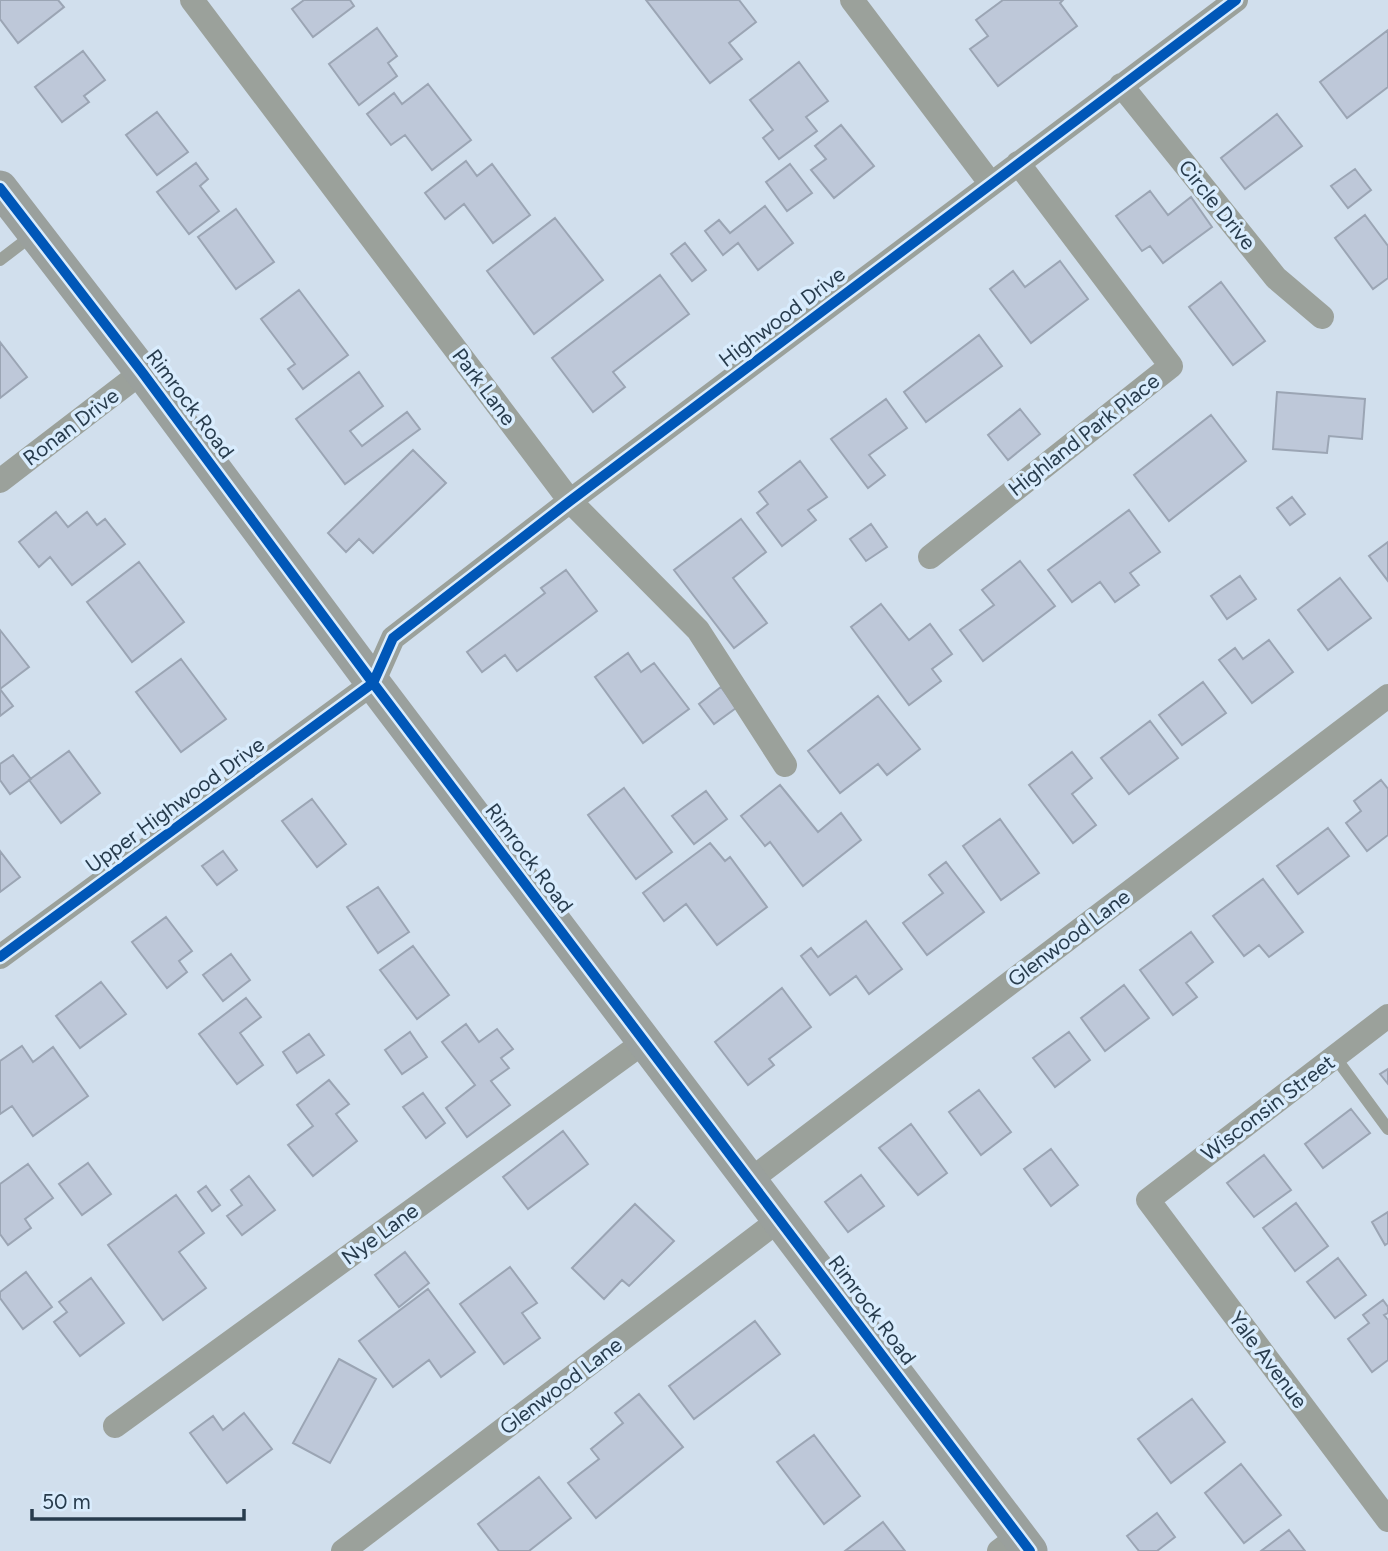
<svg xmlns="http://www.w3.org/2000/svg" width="1388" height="1551" font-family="Figtree,sans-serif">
<rect width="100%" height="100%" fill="#d1dfed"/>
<path fill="#bec8d9" stroke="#9ba5b4" stroke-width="2" d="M 0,0 L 58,0 L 64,7 L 18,43 L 0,19 Z
M 304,0 L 350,0 L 354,6 L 313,37 L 292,9 Z
M 646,0 L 739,0 L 756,22 L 729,43 L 742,59 L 710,83 Z
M 1003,0 L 1063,0 L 1060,3 L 1077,26 L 998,86 L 970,49 L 988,36 L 976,20 Z
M 377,28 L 397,56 L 388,63 L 397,76 L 359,105 L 329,64 Z
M 1388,30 L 1388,87 L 1347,118 L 1320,82 Z
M 83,51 L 105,80 L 84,96 L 89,102 L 62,122 L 35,87 Z
M 799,62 L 828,101 L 806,117 L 817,131 L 779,159 L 763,138 L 773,130 L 750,100 Z
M 428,84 L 471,140 L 432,170 L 405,135 L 391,145 L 367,114 L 394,93 L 402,104 Z
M 157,112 L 188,152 L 157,175 L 126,135 Z
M 1277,114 L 1302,146 L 1245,189 L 1221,158 Z
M 841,125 L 874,166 L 834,198 L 811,170 L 826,159 L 815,146 Z
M 466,161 L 477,176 L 492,164 L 530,215 L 493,243 L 464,204 L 445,219 L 425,193 Z
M 196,163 L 208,179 L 200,186 L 219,211 L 189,234 L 157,192 Z
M 790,164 L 812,193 L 787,211 L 766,182 Z
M 1355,169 L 1371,190 L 1348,208 L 1331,186 Z
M 1150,191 L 1168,215 L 1191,197 L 1212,227 L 1163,263 L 1150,246 L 1142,251 L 1116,216 Z
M 765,206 L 793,243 L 758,270 L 738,243 L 723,255 L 705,231 L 719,220 L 730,233 Z
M 236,209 L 274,262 L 236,289 L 198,237 Z
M 1365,215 L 1388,246 L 1388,278 L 1373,289 L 1335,238 Z
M 555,218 L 603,280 L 534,334 L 487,271 Z
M 685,243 L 706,270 L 692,281 L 671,254 Z
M 1060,261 L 1088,299 L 1031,343 L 990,289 L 1013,271 L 1025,287 Z
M 660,275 L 689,314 L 613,372 L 625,387 L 593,412 L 552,358 Z
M 1221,282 L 1265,341 L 1233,365 L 1189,307 Z
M 299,290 L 348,355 L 303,389 L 288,369 L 295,364 L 261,319 Z
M 979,335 L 1002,366 L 926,422 L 904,392 Z
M 0,342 L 27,377 L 0,398 Z
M 359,372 L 383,406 L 350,431 L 362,446 L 407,412 L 420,429 L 345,484 L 296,419 Z
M 1277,392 L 1365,399 L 1362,439 L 1329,436 L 1327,453 L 1273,449 Z
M 886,399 L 907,428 L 869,455 L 885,475 L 868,488 L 831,439 Z
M 1020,409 L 1040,434 L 1008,460 L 988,435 Z
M 1211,415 L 1246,461 L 1169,521 L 1134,475 Z
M 413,450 L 446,483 L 373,553 L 359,539 L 346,552 L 328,533 Z
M 800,461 L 827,497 L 808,510 L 816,520 L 782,546 L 757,513 L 768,504 L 759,492 Z
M 1292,497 L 1305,514 L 1290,525 L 1277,508 Z
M 1129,510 L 1160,552 L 1130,573 L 1139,585 L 1115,602 L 1100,582 L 1072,602 L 1048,570 Z
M 56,512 L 68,527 L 87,512 L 97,525 L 105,519 L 125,544 L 72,585 L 50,557 L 39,567 L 19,542 Z
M 741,519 L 766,552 L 733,578 L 767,623 L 734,648 L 674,570 Z
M 871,524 L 887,547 L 866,561 L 850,539 Z
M 1388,542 L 1388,581 L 1369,556 Z
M 1020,561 L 1055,606 L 983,661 L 960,630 L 994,605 L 982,590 Z
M 139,562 L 184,622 L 132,662 L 87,602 Z
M 566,570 L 597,611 L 517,671 L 505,655 L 482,672 L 467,652 L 545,593 L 541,588 Z
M 1240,576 L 1256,599 L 1227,619 L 1211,596 Z
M 1340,578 L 1371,618 L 1328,650 L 1298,610 Z
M 881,604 L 909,640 L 930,624 L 952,654 L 932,669 L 941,681 L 909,705 L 851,627 Z
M 0,630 L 29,667 L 0,689 L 13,706 L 0,716 Z
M 1269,640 L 1293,672 L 1252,703 L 1219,660 L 1235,648 L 1243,659 Z
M 628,653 L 641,672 L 654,663 L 689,709 L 643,743 L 595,677 Z
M 181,659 L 226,719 L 181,752 L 136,692 Z
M 1203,682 L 1226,713 L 1182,745 L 1159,715 Z
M 721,687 L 736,708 L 714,724 L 699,704 Z
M 878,696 L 920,749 L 887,775 L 878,764 L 840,793 L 808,751 Z
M 1150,721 L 1178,758 L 1129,794 L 1101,758 Z
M 69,751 L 100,793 L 61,823 L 29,780 Z
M 1072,752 L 1092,778 L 1072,794 L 1096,825 L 1073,843 L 1029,785 Z
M 13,755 L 31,779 L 10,794 L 0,780 L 0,764 Z
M 1381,780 L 1388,789 L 1388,835 L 1367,851 L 1346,823 L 1361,811 L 1354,801 Z
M 780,785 L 818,832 L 841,813 L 861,840 L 803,886 L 770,842 L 765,846 L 741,816 Z
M 624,788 L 672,852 L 636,879 L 588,815 Z
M 706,791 L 727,819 L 694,844 L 672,816 Z
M 312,799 L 346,844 L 317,867 L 282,821 Z
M 1000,819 L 1039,873 L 1001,900 L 963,846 Z
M 1328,828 L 1349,856 L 1298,894 L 1277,866 Z
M 710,843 L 725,861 L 730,857 L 767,907 L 717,945 L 686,904 L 664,921 L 643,893 Z
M 0,851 L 20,877 L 0,892 Z
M 223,851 L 237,870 L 217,885 L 202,866 Z
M 946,862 L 984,912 L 927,955 L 903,923 L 943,893 L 929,875 Z
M 1263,879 L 1303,932 L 1269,957 L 1259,945 L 1244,956 L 1213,916 Z
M 378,887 L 409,932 L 378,953 L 347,907 Z
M 166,917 L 192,951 L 179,961 L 187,972 L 167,988 L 132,942 Z
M 866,921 L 902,969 L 869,994 L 856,976 L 830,995 L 801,956 L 811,948 L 818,957 Z
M 1191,932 L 1213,962 L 1186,983 L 1197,997 L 1173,1015 L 1140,970 Z
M 413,946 L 449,995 L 417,1019 L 380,970 Z
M 231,954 L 250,980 L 223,1001 L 203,975 Z
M 101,982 L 126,1014 L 80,1048 L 56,1016 Z
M 1124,985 L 1149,1018 L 1105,1051 L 1081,1018 Z
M 782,988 L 811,1027 L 769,1059 L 774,1065 L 748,1085 L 715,1042 Z
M 246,998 L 261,1017 L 240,1033 L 263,1065 L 237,1084 L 199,1034 Z
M 466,1024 L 479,1042 L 497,1029 L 513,1049 L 501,1058 L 509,1068 L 491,1081 L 510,1105 L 467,1137 L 446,1108 L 475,1085 L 442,1042 Z
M 410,1032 L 427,1057 L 402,1074 L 385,1050 Z
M 1069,1032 L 1090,1060 L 1055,1087 L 1033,1058 Z
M 309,1034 L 324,1055 L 297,1073 L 283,1052 Z
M 22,1046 L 33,1062 L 53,1047 L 88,1096 L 33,1136 L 12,1106 L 0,1114 L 0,1061 Z
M 1388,1069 L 1388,1084 L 1380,1074 Z
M 329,1080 L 349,1104 L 336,1114 L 357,1141 L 313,1176 L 288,1145 L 313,1126 L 297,1105 Z
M 979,1090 L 1011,1132 L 981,1155 L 949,1112 Z
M 423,1093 L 445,1123 L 426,1138 L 403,1107 Z
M 1351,1109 L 1370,1133 L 1323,1168 L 1305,1144 Z
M 911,1124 L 947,1173 L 918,1195 L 879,1148 Z
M 563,1131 L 588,1164 L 528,1209 L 503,1177 Z
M 1051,1149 L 1078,1185 L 1051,1206 L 1024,1169 Z
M 1264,1155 L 1291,1190 L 1254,1217 L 1227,1183 Z
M 88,1163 L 111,1194 L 82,1215 L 59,1184 Z
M 28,1164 L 53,1198 L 25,1219 L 31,1228 L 8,1245 L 0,1234 L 0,1184 Z
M 861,1175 L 884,1206 L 848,1232 L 825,1202 Z
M 249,1176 L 275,1210 L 242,1235 L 227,1216 L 242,1205 L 231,1190 Z
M 206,1186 L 220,1205 L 212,1211 L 198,1192 Z
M 176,1195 L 204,1233 L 179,1252 L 206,1288 L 163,1320 L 108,1245 Z
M 1296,1203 L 1328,1246 L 1295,1271 L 1263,1228 Z
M 635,1204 L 674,1241 L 629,1286 L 622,1280 L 604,1299 L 572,1268 Z
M 1388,1212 L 1388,1243 L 1385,1245 L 1372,1222 Z
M 405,1252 L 429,1283 L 399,1307 L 375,1275 Z
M 1338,1258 L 1366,1295 L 1335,1318 L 1307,1282 Z
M 510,1267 L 537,1303 L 522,1313 L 540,1338 L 504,1364 L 460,1304 Z
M 26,1272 L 52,1307 L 23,1329 L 0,1298 L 0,1292 Z
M 91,1278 L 124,1323 L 80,1356 L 54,1322 L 67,1312 L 59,1302 Z
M 428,1289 L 475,1352 L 441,1377 L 429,1360 L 393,1387 L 359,1341 Z
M 1383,1300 L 1388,1307 L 1388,1313 L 1384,1315 L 1388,1320 L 1388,1360 L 1372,1372 L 1348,1339 L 1369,1323 L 1363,1315 Z
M 755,1321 L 780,1354 L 694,1419 L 669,1386 Z
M 339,1359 L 376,1379 L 330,1463 L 293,1443 Z
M 639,1394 L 683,1447 L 596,1518 L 568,1483 L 599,1459 L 591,1449 L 623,1423 L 615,1413 Z
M 1192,1399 L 1225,1442 L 1171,1483 L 1138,1439 Z
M 244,1413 L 272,1449 L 227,1483 L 190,1433 L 213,1416 L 223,1430 Z
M 814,1435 L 860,1496 L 824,1524 L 777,1462 Z
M 1241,1464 L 1281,1515 L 1244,1543 L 1205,1493 Z
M 539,1477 L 571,1518 L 529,1551 L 499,1551 L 478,1524 Z
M 1157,1513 L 1175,1537 L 1157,1551 L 1139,1551 L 1127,1536 Z
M 883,1522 L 905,1551 L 845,1551 Z
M 1289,1530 L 1305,1551 L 1261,1551 Z"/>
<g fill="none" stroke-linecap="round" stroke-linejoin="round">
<path stroke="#9ba19b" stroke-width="12" d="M 0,260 L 34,234
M 1335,1057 L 1388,1129"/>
<path stroke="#9ba19b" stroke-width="24" d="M 192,0 L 570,501 L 698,630 L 785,765
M 852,0 L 991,184
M 1121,85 L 1276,278 L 1322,317
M 0,481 L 142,372
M 930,557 L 1171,366 L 1018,163
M 0,957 L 373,683 L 393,638 L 570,501 L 1236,0
M 1388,1016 L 1148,1200 L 1388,1520
M 749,1181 L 1388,696
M 115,1426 L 644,1042
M 343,1551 L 779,1220
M 999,1551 L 1019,1536"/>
<path stroke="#9aa09d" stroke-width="35" d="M 0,188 L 142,372 L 373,683 L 1030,1551"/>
<g stroke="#d9ecfd" stroke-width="15">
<path id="cycleway" d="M 0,188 L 142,372 L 373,683 L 1030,1551
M 0,957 L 373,683 L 393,638 L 570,501 L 1236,0"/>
</g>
<use href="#cycleway" stroke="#0057b8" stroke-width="10"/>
</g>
<g text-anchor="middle" stroke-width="7" stroke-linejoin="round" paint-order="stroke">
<g font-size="21" fill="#283c4d" stroke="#d9ecfd">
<text transform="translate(1217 205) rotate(51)" y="7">Circle Drive</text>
<text transform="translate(782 317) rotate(-37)" y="7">Highwood Drive</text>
<text transform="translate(484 387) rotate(53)" y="7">Park Lane</text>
<text transform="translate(190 404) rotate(53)" y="7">Rimrock Road</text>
<text transform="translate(71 427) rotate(-37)" y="7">Ronan Drive</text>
<text transform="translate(1084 435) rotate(-38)" y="7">Highland Park Place</text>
<text transform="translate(175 805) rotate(-36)" y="7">Upper Highwood Drive</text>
<text transform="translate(529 858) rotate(53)" y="7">Rimrock Road</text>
<text transform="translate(1069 938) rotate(-37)" y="7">Glenwood Lane</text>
<text transform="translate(1268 1108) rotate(-37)" y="7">Wisconsin Street</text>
<text transform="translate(380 1234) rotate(-36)" y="7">Nye Lane</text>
<text transform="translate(872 1310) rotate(53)" y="7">Rimrock Road</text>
<text transform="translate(1268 1360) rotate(53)" y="7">Yale Avenue</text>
<text transform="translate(561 1386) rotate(-37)" y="7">Glenwood Lane</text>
</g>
</g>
<path d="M32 1509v10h212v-10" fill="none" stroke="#283c4d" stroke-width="3.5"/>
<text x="42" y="1509" font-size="21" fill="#283c4d" stroke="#d9ecfd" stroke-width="5" paint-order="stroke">50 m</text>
</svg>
